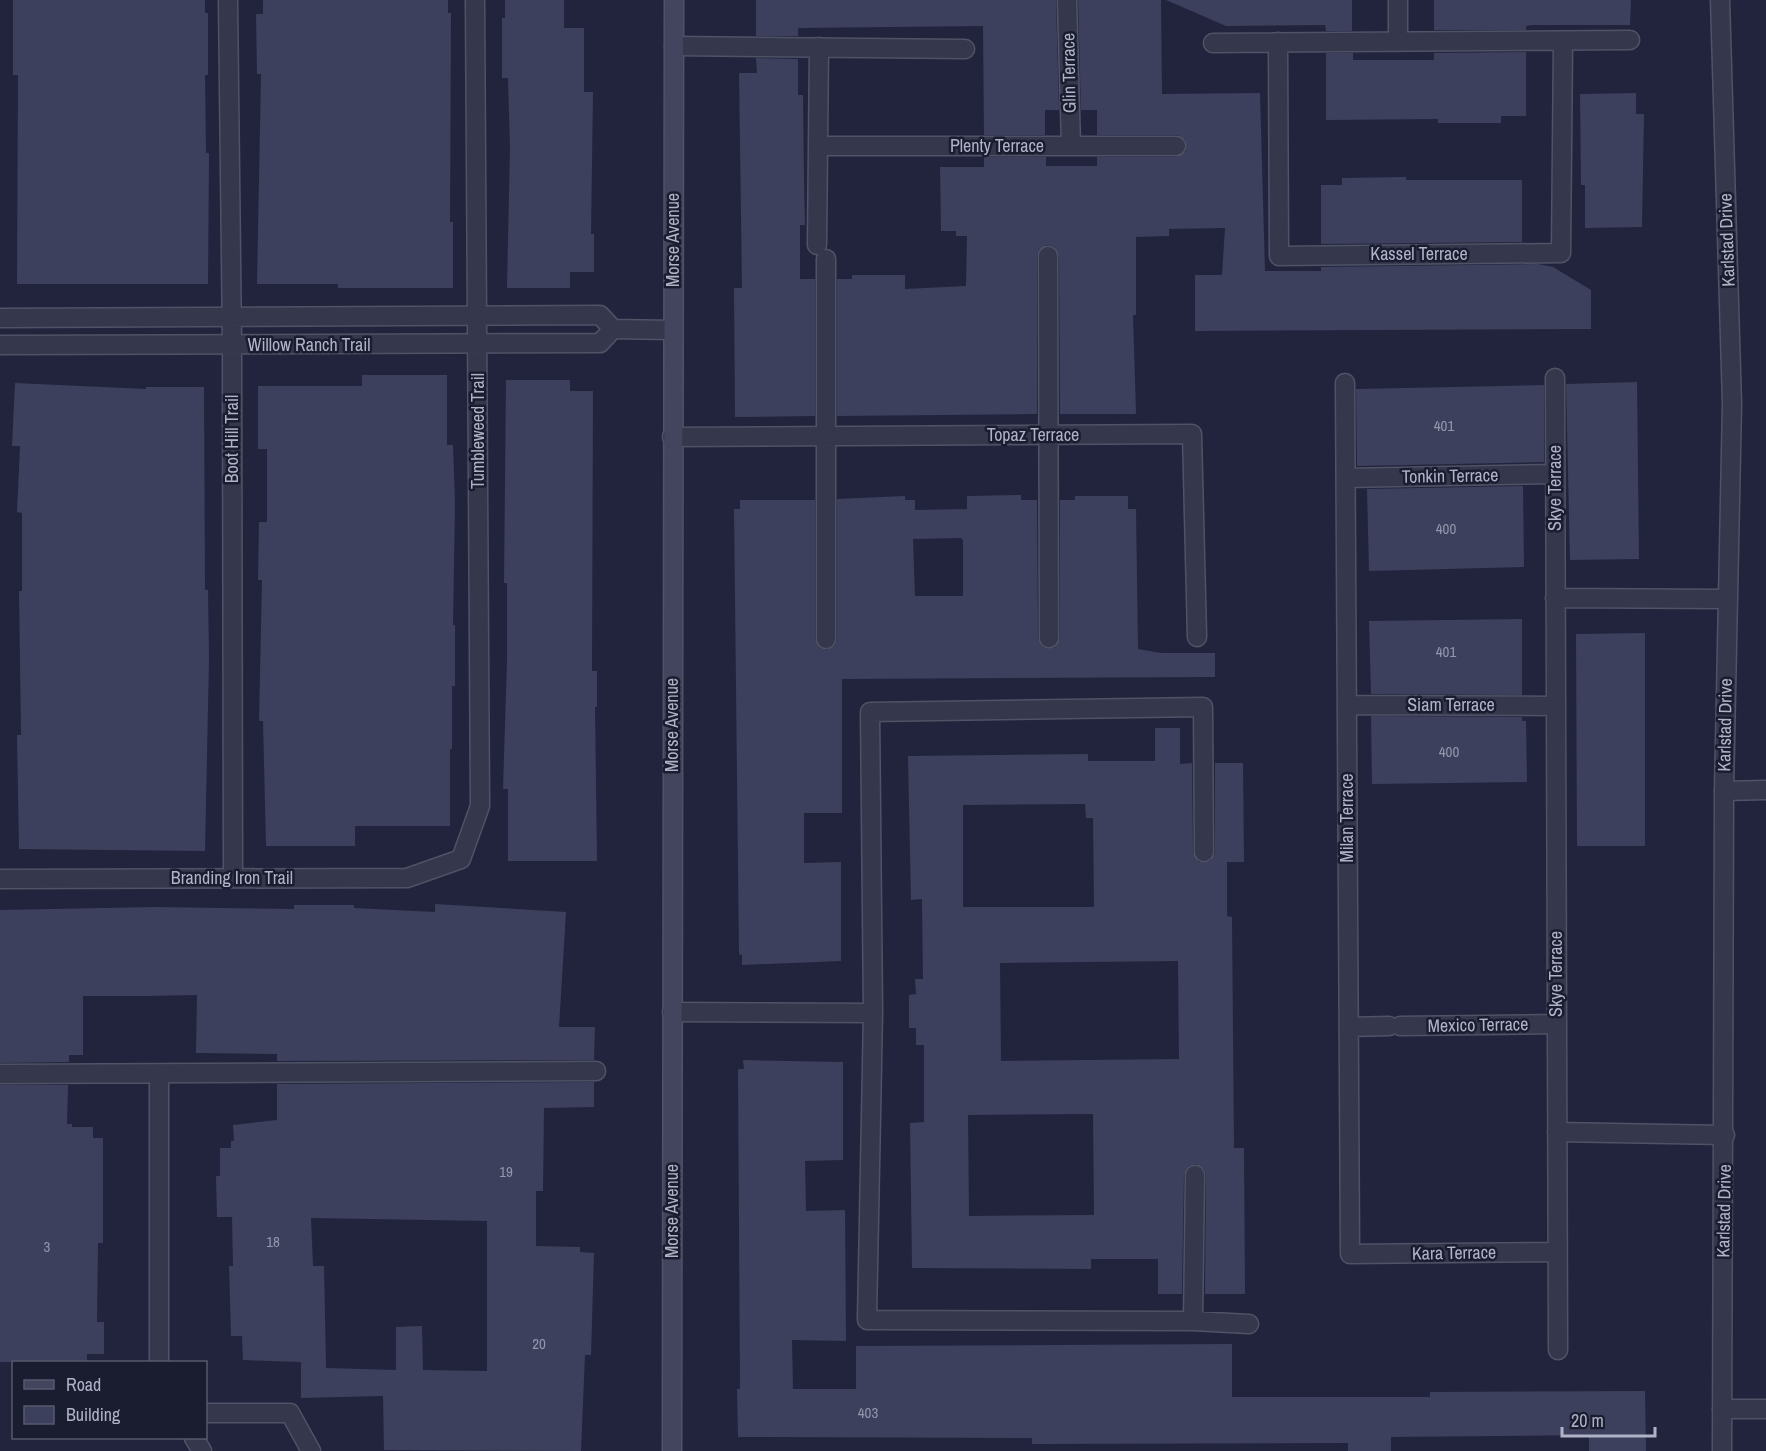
<svg xmlns="http://www.w3.org/2000/svg" width="1766" height="1451" font-family="'Archivo Narrow',sans-serif">
<rect width="100%" height="100%" fill="#21243c"/>
<path fill="#3d405c" fill-rule="evenodd" d="M 13,0 L 205,0 L 205,13 L 208,13 L 208,75 L 205,75 L 206,153 L 209,153 L 208,284 L 17,284 L 18,75 L 13,75 Z
M 263,0 L 448,0 L 448,13 L 451,13 L 450,222 L 453,222 L 453,288 L 338,288 L 338,284 L 257,284 L 261,74 L 257,74 L 256,14 L 263,14 Z
M 505,0 L 564,0 L 564,28 L 584,28 L 584,92 L 593,92 L 591,234 L 594,234 L 594,272 L 570,272 L 570,288 L 507,288 L 510,148 L 508,78 L 502,78 L 502,18 L 505,18 Z
M 756,0 L 1056,0 L 1059,110 L 1045,110 L 1045,135 L 984,135 L 983,26 L 798,28 L 798,36 L 756,36 Z
M 1078,0 L 1161,0 L 1162,94 L 1260,93 L 1265,271 L 1321,271 L 1321,267 L 1538,264 L 1553,267 L 1591,290 L 1591,329 L 1195,331 L 1195,275 L 1222,275 L 1225,228 L 1169,229 L 1169,236 L 1136,237 L 1136,315 L 1133,315 L 1136,414 L 1060,414 L 1059,256 L 1054,247 L 1047,245 L 1039,250 L 1037,256 L 1037,414 L 837,416 L 837,279 L 852,279 L 852,275 L 905,275 L 905,289 L 966,286 L 967,236 L 956,236 L 956,231 L 941,231 L 940,167 L 984,167 L 984,157 L 1046,157 L 1046,166 L 1097,166 L 1097,157 L 1176,157 L 1186,151 L 1185,140 L 1177,135 L 1097,135 L 1097,110 L 1081,110 Z
M 1166,0 L 1352,0 L 1352,31 L 1326,31 L 1325,25 L 1226,26 Z
M 1434,0 L 1631,0 L 1630,25 L 1533,25 L 1526,26 L 1526,30 L 1434,30 Z
M 1526,52 L 1526,116 L 1501,116 L 1501,123 L 1438,123 L 1438,119 L 1326,120 L 1326,53 L 1353,53 L 1353,60 L 1434,60 L 1434,53 Z
M 756,58 L 798,59 L 798,95 L 803,95 L 804,182 L 805,225 L 800,225 L 800,279 L 815,279 L 815,416 L 735,417 L 734,288 L 742,288 L 739,73 L 757,73 Z
M 1636,93 L 1636,114 L 1644,114 L 1642,227 L 1585,228 L 1585,185 L 1581,185 L 1580,94 Z
M 1406,177 L 1406,180 L 1522,180 L 1522,242 L 1321,244 L 1321,185 L 1342,185 L 1342,178 Z
M 362,375 L 447,375 L 447,445 L 453,445 L 455,502 L 453,625 L 455,625 L 455,686 L 452,686 L 452,749 L 450,749 L 450,826 L 355,826 L 355,846 L 266,846 L 263,721 L 259,721 L 262,580 L 258,580 L 259,522 L 267,522 L 267,449 L 258,449 L 258,386 L 362,386 Z
M 506,380 L 570,380 L 570,391 L 593,391 L 592,671 L 597,671 L 597,707 L 595,707 L 597,861 L 508,861 L 508,789 L 503,789 L 507,661 L 507,583 L 504,583 Z
M 1637,382 L 1639,559 L 1570,560 L 1566,384 Z
M 15,383 L 146,389 L 146,387 L 204,387 L 205,590 L 208,590 L 209,659 L 205,851 L 19,849 L 17,735 L 21,735 L 19,591 L 22,591 L 22,513 L 17,512 L 20,446 L 12,446 Z
M 1544,385 L 1544,462 L 1357,466 L 1356,389 Z
M 1523,486 L 1524,567 L 1369,571 L 1367,489 Z
M 1021,495 L 1021,500 L 1037,500 L 1038,638 L 1043,647 L 1054,648 L 1060,638 L 1060,500 L 1075,500 L 1075,496 L 1128,496 L 1128,509 L 1136,509 L 1138,649 L 1161,653 L 1215,653 L 1215,677 L 842,679 L 842,813 L 804,813 L 804,863 L 841,862 L 841,961 L 742,965 L 742,955 L 739,954 L 734,509 L 740,509 L 740,500 L 815,500 L 815,639 L 820,648 L 827,650 L 835,645 L 837,639 L 837,499 L 905,496 L 905,500 L 915,500 L 915,510 L 967,509 L 967,496 ZM 961,538 L 963,540 L 963,596 L 915,596 L 913,539 Z
M 1522,619 L 1522,695 L 1371,694 L 1369,621 Z
M 1645,633 L 1645,846 L 1577,846 L 1576,634 Z
M 1371,716 L 1522,717 L 1522,721 L 1526,721 L 1527,782 L 1372,784 Z
M 1155,728 L 1180,728 L 1180,764 L 1192,763 L 1193,852 L 1199,862 L 1210,861 L 1215,853 L 1215,763 L 1243,763 L 1244,862 L 1227,862 L 1227,916 L 1232,917 L 1234,1148 L 1244,1148 L 1245,1294 L 1205,1294 L 1206,1175 L 1204,1169 L 1196,1164 L 1189,1166 L 1184,1175 L 1182,1294 L 1158,1294 L 1158,1259 L 1091,1259 L 1091,1269 L 912,1268 L 910,1123 L 924,1122 L 924,1045 L 916,1045 L 916,1028 L 909,1028 L 909,995 L 916,994 L 915,979 L 923,979 L 922,899 L 911,900 L 908,756 L 1088,754 L 1088,761 L 1155,761 ZM 1085,804 L 1086,818 L 1093,818 L 1094,907 L 963,907 L 963,805 ZM 1178,961 L 1179,1059 L 1001,1061 L 1000,963 ZM 1093,1114 L 1094,1215 L 969,1216 L 968,1115 Z
M 435,904 L 566,912 L 559,1027 L 595,1027 L 594,1060 L 277,1061 L 277,1054 L 196,1053 L 197,995 L 147,996 L 83,996 L 83,1055 L 69,1055 L 69,1062 L 0,1063 L 0,910 L 155,907 L 294,909 L 294,905 L 354,905 L 354,908 L 435,912 Z
M 743,1060 L 843,1062 L 843,1160 L 805,1161 L 806,1211 L 845,1210 L 846,1341 L 792,1340 L 793,1389 L 856,1389 L 856,1346 L 1232,1344 L 1232,1397 L 1430,1397 L 1430,1392 L 1645,1391 L 1646,1451 L 1589,1451 L 1589,1435 L 1391,1437 L 1391,1451 L 1348,1451 L 1348,1443 L 1032,1444 L 1032,1438 L 738,1437 L 737,1389 L 740,1389 L 738,1069 L 744,1069 Z
M 594,1082 L 594,1107 L 544,1108 L 543,1191 L 536,1191 L 536,1246 L 580,1247 L 580,1252 L 594,1253 L 591,1355 L 585,1355 L 581,1451 L 384,1450 L 383,1396 L 301,1398 L 301,1362 L 243,1360 L 242,1336 L 231,1336 L 229,1266 L 233,1266 L 232,1217 L 217,1217 L 216,1176 L 220,1176 L 220,1148 L 231,1148 L 231,1141 L 234,1141 L 233,1125 L 277,1120 L 277,1084 ZM 311,1218 L 487,1221 L 487,1371 L 423,1370 L 422,1326 L 396,1327 L 396,1370 L 326,1368 L 324,1266 L 313,1266 Z
M 0,1085 L 68,1085 L 67,1124 L 72,1124 L 72,1127 L 93,1127 L 93,1138 L 103,1138 L 103,1243 L 98,1243 L 97,1322 L 104,1322 L 104,1354 L 87,1354 L 87,1362 L 0,1362 Z"/>
<g fill="none" stroke-linecap="round" stroke-linejoin="round">
<g stroke="#505266" stroke-width="21">
<path id="lane" d="M 228,0 L 232,345 L 233,878
M 1067,0 L 1071,146
M 1278,42 L 1279,256 L 1561,253 L 1563,41
M 1398,42 L 1398,0
M 1213,43 L 1630,40
M 674,46 L 965,49
M 818,146 L 1176,146
M 817,245 L 819,47
M 1048,256 L 1049,638
M 826,259 L 826,639
M 0,318 L 600,315 L 613,329 L 672,330
M 0,345 L 600,343 L 613,329
M 1555,378 L 1558,1350
M 1345,383 L 1350,1254 L 1557,1252
M 672,437 L 1192,434 L 1197,637
M 1346,478 L 1555,474
M 1555,598 L 1727,599
M 1347,705 L 1555,706
M 1724,791 L 1766,790
M 1204,852 L 1203,707 L 870,712 L 873,1013 L 867,1320 L 1193,1321 L 1249,1324
M 0,879 L 407,878 L 461,859 L 480,806 L 475,0
M 672,1012 L 873,1013
M 1400,1026 L 1557,1024
M 1349,1027 L 1389,1026
M 0,1074 L 596,1071
M 159,1074 L 159,1362
M 1557,1132 L 1725,1135
M 1193,1321 L 1195,1175
M 1722,1409 L 1766,1409
M 206,1413 L 290,1413 L 311,1451
M 194,1438 L 202,1451"/>
</g>
<g stroke="#505266" stroke-width="21">
<path id="street" d="M 1720,0 L 1732,404 L 1724,791 L 1722,1451"/>
</g>
<g stroke="#505266" stroke-width="21">
<path id="secondary" d="M 672,1451 L 674,0"/>
</g>
<use href="#lane" stroke="#35374c" stroke-width="18"/>
<use href="#street" stroke="#35374c" stroke-width="18"/>
<use href="#secondary" stroke="#43455f" stroke-width="18"/>
</g>
<g text-anchor="middle" stroke-width="5" stroke-linejoin="round" paint-order="stroke">
<g font-size="15" fill="#9396ad">
<text x="1444" y="431">401</text>
<text x="1446" y="534">400</text>
<text x="1446" y="657">401</text>
<text x="1449" y="757">400</text>
<text x="506" y="1177">19</text>
<text x="273" y="1247">18</text>
<text x="47" y="1252">3</text>
<text x="539" y="1349">20</text>
<text x="868" y="1418">403</text>
</g>
<g font-size="18" fill="#b0b2c8" stroke="#1a1d30">
<text transform="translate(1069 73) rotate(-91)" y="6">Glin Terrace</text>
<text x="997" y="152">Plenty Terrace</text>
<text transform="translate(673 240) rotate(-90)" y="6">Morse Avenue</text>
<text transform="translate(1727 240) rotate(-92)" y="6">Karlstad Drive</text>
<text x="1419" y="260">Kassel Terrace</text>
<text x="309" y="351">Willow Ranch Trail</text>
<text transform="translate(478 431) rotate(-90)" y="6">Tumbleweed Trail</text>
<text x="1033" y="441">Topaz Terrace</text>
<text transform="translate(232 439) rotate(-90)" y="6">Boot Hill Trail</text>
<text transform="translate(1450 476) rotate(-1)" y="6">Tonkin Terrace</text>
<text transform="translate(1555 488) rotate(-90)" y="6">Skye Terrace</text>
<text x="1451" y="711">Siam Terrace</text>
<text transform="translate(672 725) rotate(-90)" y="6">Morse Avenue</text>
<text transform="translate(1725 725) rotate(-89)" y="6">Karlstad Drive</text>
<text transform="translate(1347 818) rotate(-90)" y="6">Milan Terrace</text>
<text x="232" y="884">Branding Iron Trail</text>
<text transform="translate(1556 974) rotate(-90)" y="6">Skye Terrace</text>
<text transform="translate(1478 1025) rotate(-1)" y="6">Mexico Terrace</text>
<text transform="translate(672 1211) rotate(-90)" y="6">Morse Avenue</text>
<text transform="translate(1724 1211) rotate(-89)" y="6">Karlstad Drive</text>
<text transform="translate(1454 1253) rotate(-1)" y="6">Kara Terrace</text>
</g>
</g>
<rect x="12" y="1361" width="195" height="78" fill="#1a1d30" stroke="#56596d" stroke-width="1.5"/>
<rect x="24" y="1380" width="30" height="9" fill="#43455f" stroke="#56596d" stroke-width="1.5"/>
<text x="66" y="1391" font-size="18" fill="#b0b2c8">Road</text>
<rect x="24" y="1406" width="30" height="18" fill="#3d405c" stroke="#56596d" stroke-width="1.5"/>
<text x="66" y="1421" font-size="18" fill="#b0b2c8">Building</text>
<path d="M1562 1427v9h93v-9" fill="none" stroke="#b0b2c8" stroke-width="3"/>
<text x="1571" y="1427" font-size="18" fill="#b0b2c8" stroke="#1a1d30" stroke-width="4.5" paint-order="stroke">20 m</text>
</svg>
